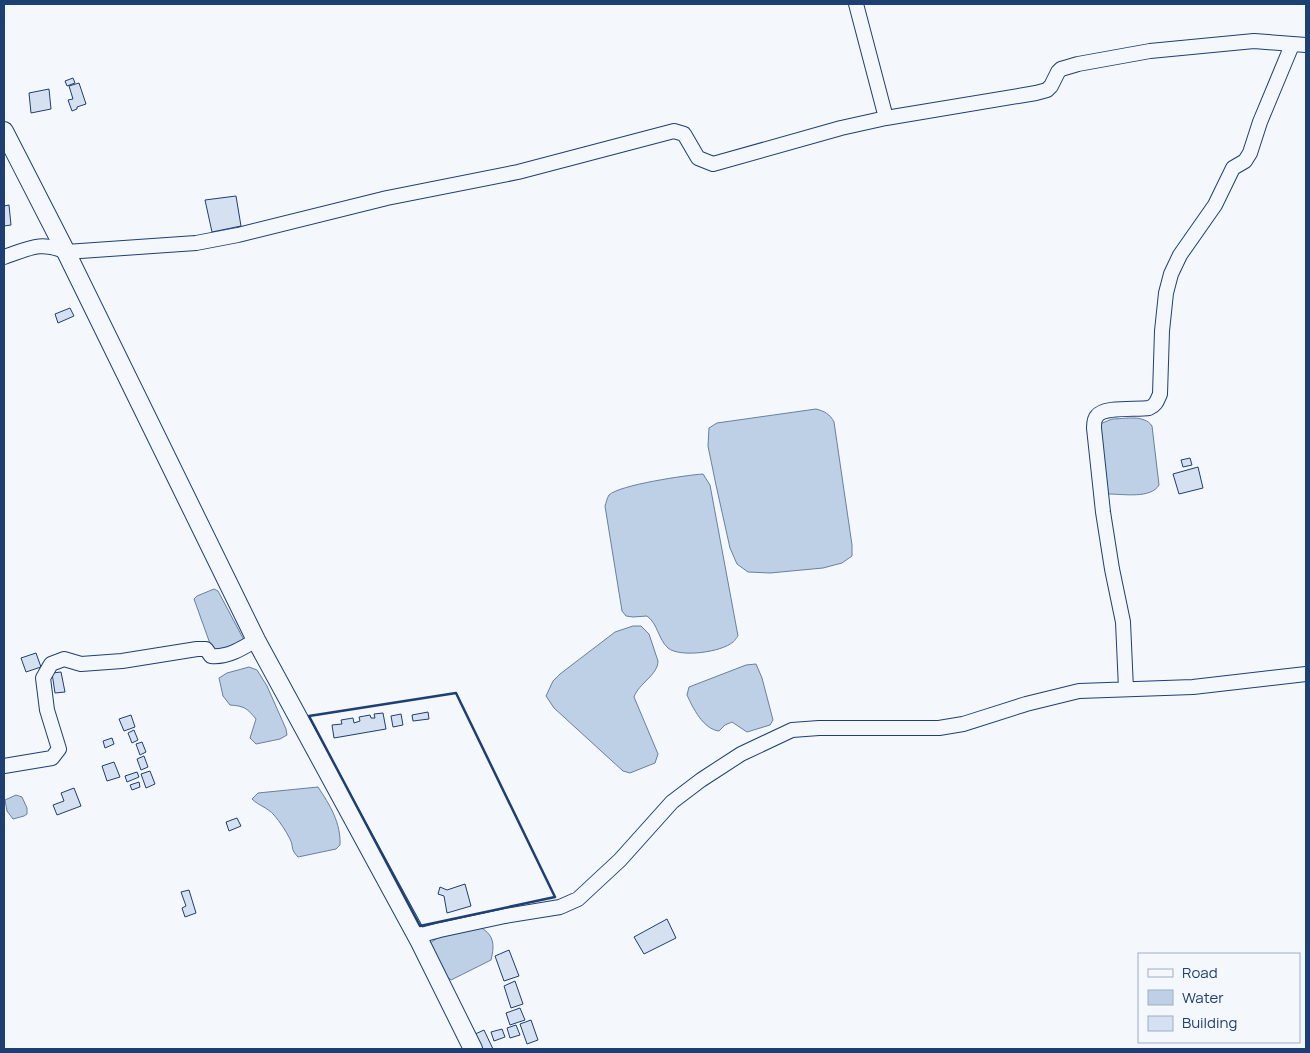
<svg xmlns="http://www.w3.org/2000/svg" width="1310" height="1053" font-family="Manrope,sans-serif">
<rect width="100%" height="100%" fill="#f4f7fb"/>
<path fill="#bed0e5" stroke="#687fa3" d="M 816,409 C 824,411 830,414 834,422 L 852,545 L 852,556 L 842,563 L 823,568 L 770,573 L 748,572 L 737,564 L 730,548 L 716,485 L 708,446 L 709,428 L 717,423 Z
M 1112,419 C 1125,419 1144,414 1152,426 L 1159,485 C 1151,499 1123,494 1109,494 L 1106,493 L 1100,424 Z
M 703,474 L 710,485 L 738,636 C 737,637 734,642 733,642 C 722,652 680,658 668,648 C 658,639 658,624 647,616 L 633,617 L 626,616 L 622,611 L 605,506 C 606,503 607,498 609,495 C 619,485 687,475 703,474 Z
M 214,589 L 218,591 L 244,640 L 242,645 L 213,652 L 194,599 L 197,596 Z
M 633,626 L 641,626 L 649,634 L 658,661 C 658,675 639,683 634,697 L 658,754 L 655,763 L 630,773 L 623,771 L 554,708 L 546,696 L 553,681 L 560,674 L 615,632 Z
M 756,664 L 762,678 L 773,720 L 770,725 L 747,732 L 732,722 L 725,725 L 719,731 C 703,729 693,708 687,695 L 689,687 L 746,665 Z
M 249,667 L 257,670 L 267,686 L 286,729 L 287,735 L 280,739 L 256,744 L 250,738 L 256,719 C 247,708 244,706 230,705 L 223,696 L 219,678 L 227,673 Z
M 318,787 C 330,805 341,823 340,845 L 336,849 L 298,857 C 290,849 294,847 290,839 C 286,831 280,822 274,815 C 267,807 259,806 252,799 L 258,793 Z
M 16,795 L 22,797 L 27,808 L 27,814 L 24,816 L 13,819 L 7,811 L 5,800 Z
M 478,926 C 494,934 495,944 491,960 L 451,980 C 438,970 434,959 430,943 L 446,932 Z"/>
<path fill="#d5e0f0" stroke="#1d3f73" d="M 73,78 L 75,83 L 67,86 L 65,81 Z
M 79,83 L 86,104 L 77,107 L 77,109 L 72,111 L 68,100 L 73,99 L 69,86 Z
M 49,89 L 51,109 L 31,113 L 29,93 Z
M 236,196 L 241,226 L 212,232 L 205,200 Z
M 9,205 L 11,225 L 4,226 L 4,206 Z
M 70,308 L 74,316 L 58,323 L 55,314 Z
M 1190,458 L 1192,465 L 1183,467 L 1181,460 Z
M 1198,467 L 1203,488 L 1179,494 L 1173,474 Z
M 36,653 L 41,667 L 26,672 L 21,658 Z
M 61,672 L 65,692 L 55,693 L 52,673 Z
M 428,712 L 429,719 L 413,721 L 412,715 Z
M 383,713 L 386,729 L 334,738 L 332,725 L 342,724 L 341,720 L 353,718 L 354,723 L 360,721 L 359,717 L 370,715 L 371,718 L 375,718 L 374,714 Z
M 401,714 L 403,725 L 393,727 L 391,716 Z
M 131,715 L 135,727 L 124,731 L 119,719 Z
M 134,730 L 138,740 L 132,743 L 128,733 Z
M 112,738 L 114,744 L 105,748 L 103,741 Z
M 142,742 L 146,752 L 140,755 L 136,744 Z
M 144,756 L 148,767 L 141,770 L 137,759 Z
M 114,762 L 120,777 L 107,781 L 102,766 Z
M 150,771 L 155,784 L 146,788 L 141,774 Z
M 137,772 L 139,777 L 127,782 L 125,776 Z
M 139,782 L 140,787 L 132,790 L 130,785 Z
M 74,788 L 81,806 L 57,815 L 53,805 L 64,801 L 61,793 Z
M 237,818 L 241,826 L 229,831 L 226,822 Z
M 465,884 L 471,906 L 447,913 L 444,896 L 438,894 L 440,887 L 447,890 Z
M 189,890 L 196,913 L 185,917 L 182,908 L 186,906 L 181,892 Z
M 667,919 L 676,938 L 644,954 L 634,937 Z
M 509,950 L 519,976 L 504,981 L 495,956 Z
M 515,981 L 523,1004 L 511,1008 L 504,986 Z
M 520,1008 L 525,1020 L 510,1025 L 506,1013 Z
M 531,1020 L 538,1040 L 527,1044 L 520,1024 Z
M 516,1025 L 520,1035 L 510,1038 L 507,1028 Z
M 502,1029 L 505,1037 L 494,1041 L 491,1032 Z
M 484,1030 L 493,1049 L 479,1049 L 473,1035 Z"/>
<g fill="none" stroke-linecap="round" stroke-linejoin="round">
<g stroke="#1d3f73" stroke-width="16">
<path id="minor" d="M 856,4 L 886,118
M 4,257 C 28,249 41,240 66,252 L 196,243 L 238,235 L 387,198 L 518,172 L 674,131 L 684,134 L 698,158 L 713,164 L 841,128 L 886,118 L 1036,93 L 1047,90 L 1051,86 L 1058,72 L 1061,69 L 1078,64 L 1150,51 L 1254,41 L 1306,45
M 1126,689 L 1123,622 L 1112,569 L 1103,512 L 1094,428 C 1094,424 1094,419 1097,416 C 1104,406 1137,410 1149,408 C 1156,405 1157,401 1160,394 L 1162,331 L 1166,293 L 1171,274 L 1180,255 L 1215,205 L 1233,168 L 1245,161 L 1250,153 L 1260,122 L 1292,45
M 4,766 L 52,758 L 59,749 L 47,710 L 43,678 L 51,664 L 64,659 L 81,664 L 122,661 L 197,649 L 206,649 L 211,656 C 227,658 243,648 256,640
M 420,942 L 425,934 L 440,930 L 505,916 L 560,907 L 578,899 L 620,860 L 672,802 L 701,780 L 741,754 L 792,730 L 819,728 L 939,728 L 963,724 L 1026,704 L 1079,691 L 1193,687 L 1306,674"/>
</g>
<g stroke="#1d3f73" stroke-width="20">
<path id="major" d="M 4,131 L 66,252 L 256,640 L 420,942 L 473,1049"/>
</g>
<use href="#minor" stroke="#f4f7fb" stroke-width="14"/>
<use href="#major" stroke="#f4f7fb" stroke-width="18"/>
<path stroke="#1d3f73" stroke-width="2.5" d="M 456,693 L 555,897 L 420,926 L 309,716 Z"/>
</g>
<rect width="1310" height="1053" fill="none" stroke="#1d3f73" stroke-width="10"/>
<rect x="1138" y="953" width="162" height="90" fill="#f4f7fb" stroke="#9eadc5"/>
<rect x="1148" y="969" width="25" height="8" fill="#f4f7fb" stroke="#9eadc5"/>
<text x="1182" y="978" font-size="15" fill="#1d3f73">Road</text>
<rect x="1148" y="990" width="25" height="15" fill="#bed0e5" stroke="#9eadc5"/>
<text x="1182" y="1003" font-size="15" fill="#1d3f73">Water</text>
<rect x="1148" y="1016" width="25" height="15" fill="#d5e0f0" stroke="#9eadc5"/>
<text x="1182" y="1028" font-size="15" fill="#1d3f73">Building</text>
</svg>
